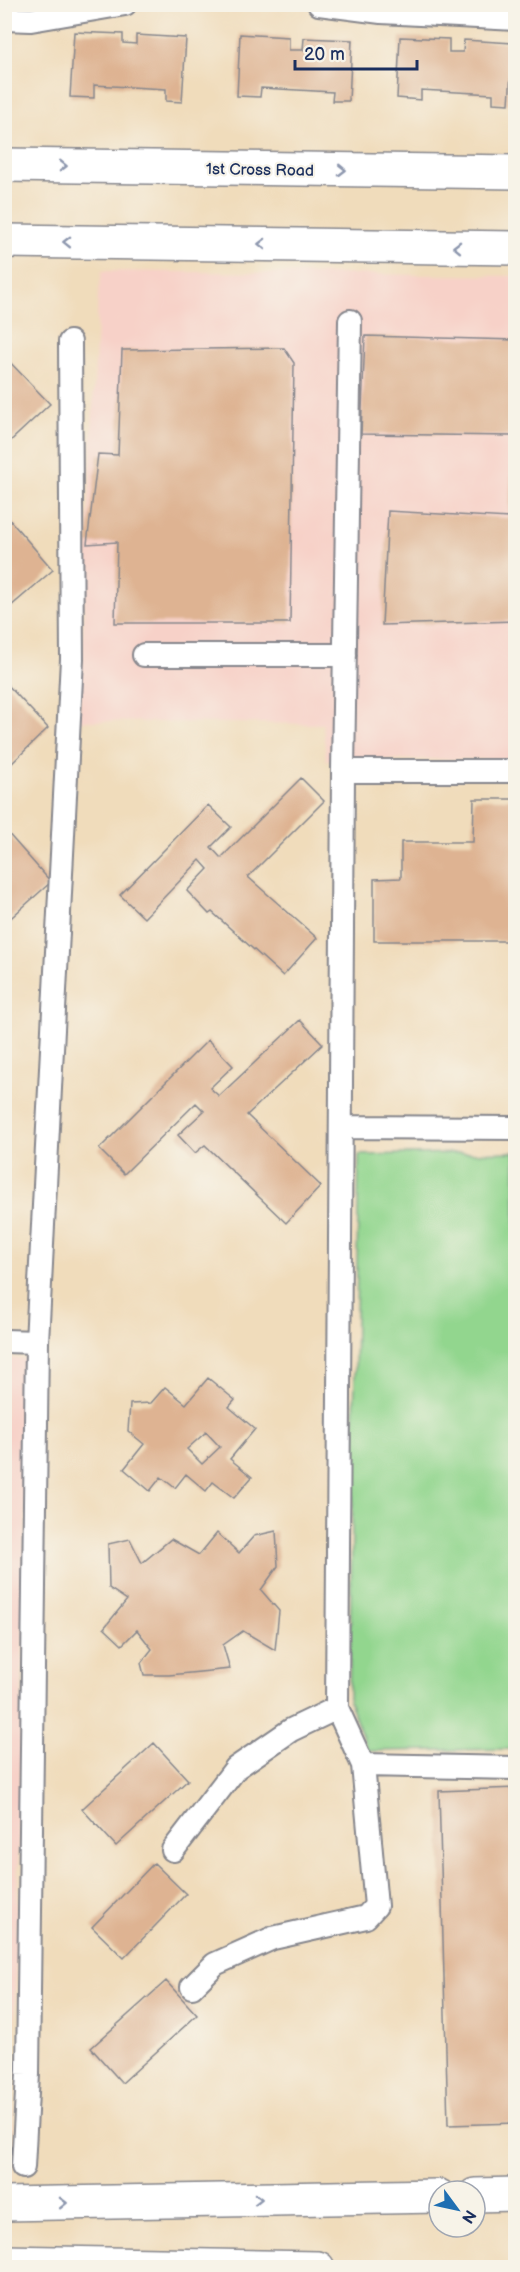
<svg xmlns="http://www.w3.org/2000/svg" width="520" height="2272" font-family="'Balsamiq Sans',sans-serif">
<rect width="100%" height="100%" fill="#f7f3e8"/>
<filter id="ink" filterUnits="userSpaceOnUse"><feTurbulence type="fractalNoise" baseFrequency=".0167" numOctaves="2"/><feDisplacementMap in="SourceGraphic" scale="12" xChannelSelector="R" yChannelSelector="G"/><feConvolveMatrix kernelMatrix="1 2 1 2 8 2 1 2 1" color-interpolation-filters="sRGB"/></filter>
<filter id="wash" filterUnits="userSpaceOnUse"><feTurbulence type="fractalNoise" baseFrequency=".008" numOctaves="4" result="noise"/><feDisplacementMap in="SourceGraphic" scale="24" xChannelSelector="R" yChannelSelector="G"/><feGaussianBlur stdDeviation="1.35" result="paint"/><feColorMatrix in="noise" values="0 0 0 0 0 0 0 0 0 0 0 0 0 0 0 0 0 1.4 0 .05"/><feComposite in="paint" operator="in"/></filter>
<g filter="url(#wash)">
<rect width="100%" height="100%" fill="#f0dcbb"/>
<path fill="#f7d1c8" d="M 102,271 L 515,276 L 515,759 L 326,760 L 323,724 L 79,721 L 98,297 Z
M 5,1358 L 29,1359 L 11,2193 L 5,2193 Z"/>
<path fill="#92d68e" stroke="#568276" stroke-width="1.5" d="M 515,1152 L 515,1749 L 368,1751 L 349,1702 L 359,1155 Z"/>
<g id="blocks">
<path fill="#deb392" fill-rule="evenodd" d="M 74,32 L 123,34 L 123,43 L 136,44 L 136,35 L 186,38 L 182,102 L 166,101 L 166,89 L 94,85 L 94,98 L 70,97 Z
M 240,34 L 289,37 L 289,50 L 303,50 L 304,38 L 352,40 L 349,101 L 332,101 L 333,92 L 261,88 L 260,97 L 237,96 Z
M 400,37 L 449,39 L 449,52 L 463,52 L 464,40 L 513,43 L 509,104 L 493,103 L 493,94 L 421,90 L 421,100 L 397,98 Z
M 365,336 L 516,340 L 516,621 L 382,625 L 388,511 L 509,518 L 513,436 L 361,434 Z
M 284,348 L 294,363 L 290,623 L 115,623 L 117,542 L 87,544 L 98,454 L 118,455 L 122,350 Z
M 4,356 L 50,404 L 4,447 Z
M 8,518 L 53,570 L 4,612 L 4,522 Z
M 5,682 L 48,728 L 5,770 Z
M 301,778 L 324,801 L 248,877 L 317,938 L 283,976 L 212,912 L 209,914 L 187,891 L 208,869 L 200,860 L 144,918 L 120,895 L 208,805 L 231,827 L 211,847 L 221,858 Z
M 474,799 L 516,799 L 516,941 L 374,941 L 374,879 L 401,878 L 401,842 L 473,842 Z
M 6,831 L 51,882 L 4,924 L 4,832 Z
M 300,1020 L 323,1044 L 247,1115 L 321,1186 L 286,1223 L 205,1145 L 195,1153 L 178,1135 L 204,1111 L 196,1103 L 124,1174 L 99,1149 L 208,1040 L 233,1066 L 210,1088 L 219,1096 Z
M 208,1378 L 235,1400 L 229,1407 L 255,1429 L 230,1459 L 252,1477 L 234,1498 L 213,1482 L 206,1491 L 186,1474 L 175,1488 L 161,1477 L 150,1491 L 124,1469 L 144,1444 L 128,1431 L 130,1404 L 151,1403 L 165,1387 L 186,1404 ZM 206,1432 L 220,1447 L 202,1464 L 187,1449 Z
M 276,1531 L 278,1566 L 261,1590 L 279,1611 L 275,1650 L 243,1631 L 223,1645 L 230,1669 L 169,1675 L 144,1675 L 141,1663 L 152,1649 L 137,1630 L 122,1645 L 104,1628 L 127,1600 L 109,1588 L 108,1544 L 130,1539 L 142,1563 L 171,1539 L 199,1555 L 217,1533 L 239,1553 L 254,1536 Z
M 154,1743 L 188,1780 L 116,1846 L 82,1809 Z
M 516,1788 L 516,2123 L 448,2125 L 439,1791 Z
M 154,1863 L 186,1894 L 124,1958 L 92,1927 Z
M 166,1981 L 197,2015 L 122,2083 L 91,2048 Z"/>
</g>
</g>
<g filter="url(#ink)">
<use href="#blocks" fill-opacity="0" stroke="#86868c" stroke-width="1.5"/>
<g fill="none" stroke-linecap="round" stroke-linejoin="round">
<g stroke="#86868c" stroke-width="26">
<path id="lane" d="M 319,4 L 381,12 L 516,19
M 4,19 L 31,20 L 125,4
M 350,321 L 343,771 L 337,1708 L 363,1765
M 144,655 L 345,655
M 343,771 L 516,771
M 341,1127 L 516,1128
M 4,1341 L 37,1342
M 173,1850 L 236,1768 L 291,1730 L 337,1708
M 192,1987 L 215,1964 L 273,1938 L 366,1917 L 376,1906 L 363,1765 L 516,1768
M 23,2167 L 28,2074 L 37,1342 L 72,659 L 70,342"/>
</g>
<g stroke="#86868c" stroke-width="36">
<path id="secondary" d="M 4,165 L 516,172
M 4,241 L 516,248
M 475,2195 L 516,2194
M 4,2204 L 439,2196
M 4,2262 L 318,2268"/>
</g>
<use href="#lane" stroke="#fff" stroke-width="22"/>
<use href="#secondary" stroke="#fff" stroke-width="33"/>
</g>
<defs><path id="oneway-chevron" d="M-2-3.5L2.5 0L-2 3.5" fill="none" stroke-width="1.6" stroke-linecap="round" stroke-linejoin="round" transform="scale(1.5)"/></defs>
<g stroke="#8d97ae">
<use href="#oneway-chevron" transform="translate(63 166) rotate(1)"/>
<use href="#oneway-chevron" transform="translate(342 170) rotate(1)"/>
<use href="#oneway-chevron" transform="translate(67 242) rotate(-179)"/>
<use href="#oneway-chevron" transform="translate(262 244) rotate(-179)"/>
<use href="#oneway-chevron" transform="translate(457 247) rotate(-179)"/>
<use href="#oneway-chevron" transform="translate(258 2199) rotate(-1)"/>
<use href="#oneway-chevron" transform="translate(63 2203) rotate(-1)"/>
</g>
</g>
<g text-anchor="middle" stroke-width="4.5" stroke-linejoin="round" paint-order="stroke">
<g font-size="16" fill="#1b2f5e" stroke="#f7f3e8">
<text transform="translate(260 169) rotate(1)" y="6">1st Cross Road</text>
</g>
</g>
<rect width="520" height="2272" fill="none" stroke="#f7f3e8" stroke-width="24"/>
<g transform="translate(457 2209) rotate(123)"><circle r="28" fill="#f7f3e8" stroke="#9fa5b1" stroke-width="1.5"/>
<path d="M0-4.5L10 22L0 15L-10 22Z" fill="#1f6fb2"/>
<text y="-9" font-size="16" font-weight="bold" text-anchor="middle" fill="#1b2f5e">N</text>
</g>
<path d="M295 60v9h122v-9" fill="none" stroke="#1b2f5e" stroke-width="3"/>
<text x="304" y="60" font-size="18" fill="#1b2f5e" stroke="#f7f3e8" stroke-width="4.5" paint-order="stroke">20 m</text>
</svg>
